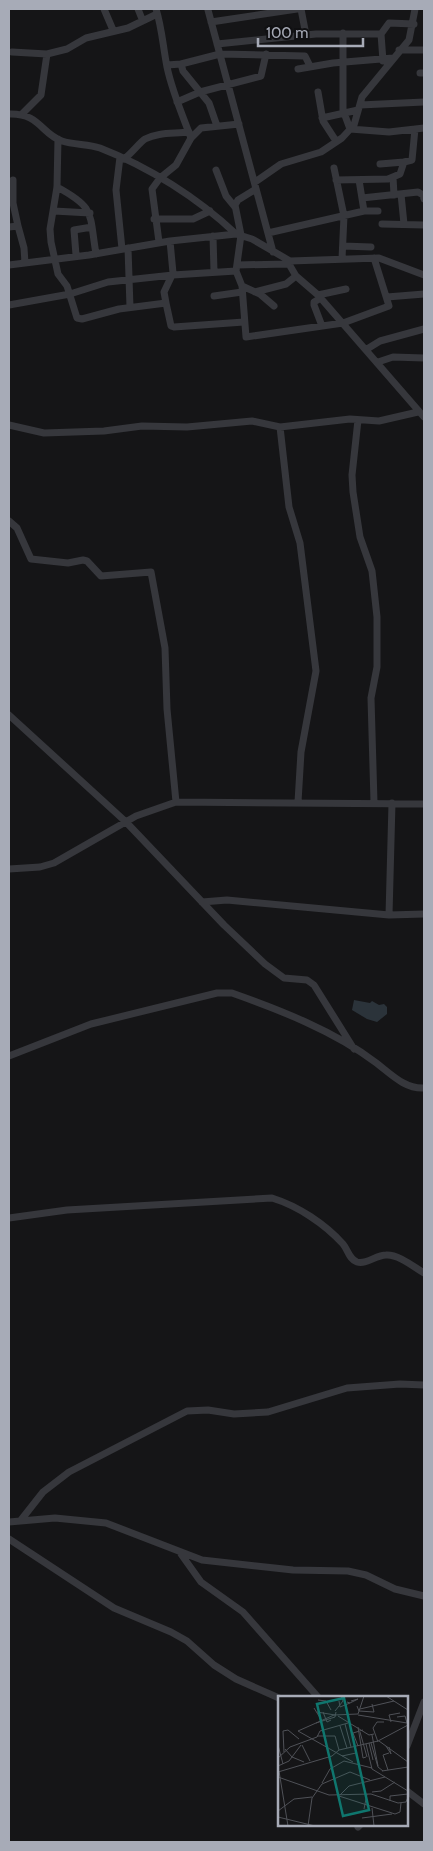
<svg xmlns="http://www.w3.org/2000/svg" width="433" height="1851" font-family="Cabin,sans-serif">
<rect width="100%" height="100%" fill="#151517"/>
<path fill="#2b333a" d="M 354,1000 L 370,1003 L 372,1001 L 379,1005 L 384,1004 L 387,1007 L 387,1014 L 377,1022 L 367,1019 L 352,1010 Z"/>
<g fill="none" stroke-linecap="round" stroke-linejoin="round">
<path stroke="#36373c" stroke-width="7" d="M 104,9 L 113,30
M 138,9 L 142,19
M 156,9 C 162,28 163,47 167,67 C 172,91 182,114 191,138
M 301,9 L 306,35
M 208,10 L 273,252
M 211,22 L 297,9
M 343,33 L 343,110 L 350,129 L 389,132 L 424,128
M 381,34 L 383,61
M 217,44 L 316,34 L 381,34 L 389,23 L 414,24
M 399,50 L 424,50
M 12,52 L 47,54 L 67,49 L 86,38 L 128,28 L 157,14
M 181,64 L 220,54 L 305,56 L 310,66
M 167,65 L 181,64 L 183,71 L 209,103 L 217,126
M 298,69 L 333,63 L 393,58
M 420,73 L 424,73
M 318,92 L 323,121 L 336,141
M 177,102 L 200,92 L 261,76 L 266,54
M 360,105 L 424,102
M 9,114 C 40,113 41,134 62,141 C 74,145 88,144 100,148 C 149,167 198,198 236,234
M 22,114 L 41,95 L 47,54
M 322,118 L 358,110
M 58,139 L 57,187 L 50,229 L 51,242 L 58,274 L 67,286 L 77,318 L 82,319 L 119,309 L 166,303 L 164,292 L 173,273 L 170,241
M 120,157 L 116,190 L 122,249
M 124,159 C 131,154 140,142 145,139 C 158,132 174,134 189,132
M 380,164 L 404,162
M 334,168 L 344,216 L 342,259
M 216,170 L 226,196 L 235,207
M 393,177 L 394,195
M 336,180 L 388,179 L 400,174 L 404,162 L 412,160 L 415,129
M 255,182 L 281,164 L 321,152 L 342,138 L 354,125 L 362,97 L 409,40 L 415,9
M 57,187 C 96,208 89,213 96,254
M 401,194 L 404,224
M 362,198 L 418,192 L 423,195 L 424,199
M 54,211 L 90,213
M 364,211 L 378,211
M 154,219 L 193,219 L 210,211
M 382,224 L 424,225
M 18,226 L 24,248 L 25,263
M 9,227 L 18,226 L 13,203 L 13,180
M 268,233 L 364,211 L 359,180
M 213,236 L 214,271
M 159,242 L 152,189 L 160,178 L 176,165 L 191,138 L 201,128 L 239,124
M 343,246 L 371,247
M 128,248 L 130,307
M 76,255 L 74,230 L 92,227
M 286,259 L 296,276 L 318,295 L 424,417
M 9,265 L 89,255 L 170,241 L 236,234 L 252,239 L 290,261 L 379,258 L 424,275
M 237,265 L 287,264
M 236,271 L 242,286 L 260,294 L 274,306
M 242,286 L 246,337 L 343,323 L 389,306 L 374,258
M 255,292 L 286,284 L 296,276
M 318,295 L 346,289
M 214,296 L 242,292
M 387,297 L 424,294
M 321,298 L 314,302 L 314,305 L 322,326
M 166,303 L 171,326 L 174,327 L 244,322
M 9,305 L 70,294 L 108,282 L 173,275 L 236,271 L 241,235 L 235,205 L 238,200 L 256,189
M 367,349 L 380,341 L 424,329
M 378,362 L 393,357 L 424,358
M 358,420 L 352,475 L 353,492 L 360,537 L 372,571 L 377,617 L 377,667 L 371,698 L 374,802
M 9,425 L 44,433 L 104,431 L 142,426 L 187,427 L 252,421 L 280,427 L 350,419 L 379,421 L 418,412
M 280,427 L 289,507 L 300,543 L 316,671 L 301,752 L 298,802
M 9,521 L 17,528 L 31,559 L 68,563 L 83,560 L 87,561 L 101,576 L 151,572 L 165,648 L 167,709 L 176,802
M 9,715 L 126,822 L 224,925 L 265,964 L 284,978 L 307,980 L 314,985 L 354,1049
M 9,869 L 40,867 L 54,863 L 136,816 L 176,802 L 424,804
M 202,902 L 227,900 L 389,915 L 424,914
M 389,915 L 392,803
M 9,1056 L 91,1024 L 217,993 L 232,993 C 280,1010 334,1031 375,1062 C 390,1073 404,1089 424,1088
M 9,1218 L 67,1210 L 272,1198 C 298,1206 325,1224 343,1244 C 348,1250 349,1259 357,1262 C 366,1265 376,1255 386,1255 C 398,1254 414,1267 424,1273
M 21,1520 L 43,1492 L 69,1472 L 187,1411 L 208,1410 L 234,1414 L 268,1412 L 347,1388 L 400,1384 L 424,1385
M 9,1522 L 55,1518 L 106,1523 L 202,1560 L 293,1570 L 348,1571 L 366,1575 L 395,1589 L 424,1596
M 9,1539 L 114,1608 L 171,1632 L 187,1641 L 214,1665 L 236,1679 L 279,1698
M 181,1554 L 201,1582 L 243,1612 L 318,1697
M 407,1746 L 424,1702
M 407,1791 L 424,1804
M 358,1827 L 360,1825"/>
</g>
<g transform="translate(278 1696)">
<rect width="130" height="130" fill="#151517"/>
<path fill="none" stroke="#4f5157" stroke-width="1" d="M 108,0 L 130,14M 40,4 L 48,5 L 53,14M 61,5 L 62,11 L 72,7M 69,6 L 72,7 L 80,3 L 73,5M 79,10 L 81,15 L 96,16 L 94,8M 36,12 L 44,25M 82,13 L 116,5M 57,15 L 65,5 L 63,0M 39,16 L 57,19M 45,16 L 49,26 L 53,24M 80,19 L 129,27M 60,20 L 91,39 L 96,38M 119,21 L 127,20 L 129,27M 113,26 L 111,19 L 122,17M 38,27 L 57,21 L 58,16M 67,28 L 73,51M 62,30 L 69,52M 80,31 L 85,62 L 88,61M 82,36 L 89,61M 94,39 L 100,70M 39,40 L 57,40 L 61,54M 101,45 L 130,66M 100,46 L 95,32 L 99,26 L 106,26M 91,47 L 95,64M 93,47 L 100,71 L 105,75M 88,48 L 94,73 L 130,95M 0,49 L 5,68M 24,49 L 32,65M 80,50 L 75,37 L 85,34M 108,50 L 113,58 L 111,51M 7,53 L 14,61 L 26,66M 6,56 L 5,35 L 10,34 L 21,43M 64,60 L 78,57 L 77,50M 0,62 L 12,51 L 39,41 L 42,35 L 70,27M 75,66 L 20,35 L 56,19 L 80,18 L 86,0M 0,70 L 11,65 L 23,49M 110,74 L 105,59 L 111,57M 1,75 L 10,130M 104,75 L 130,71M 0,76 L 54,60 L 61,54 L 100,45 L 130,29M 0,81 L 51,99 L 93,98 L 120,107 L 128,106 L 130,101M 44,87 L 52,73 L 66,65 L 94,72M 94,96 L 103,95 L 117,86M 62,99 L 71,90 L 107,81M 61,100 L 117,118 L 122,116 L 123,107M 112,105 L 112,100 L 130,98M 94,112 L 96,130M 86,113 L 89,98M 0,115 L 16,103 L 34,101M 0,121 L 37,130M 84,122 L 114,118M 30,130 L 34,102 L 44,88 L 72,76 L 92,84"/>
<path fill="#0f766e" fill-opacity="0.15" stroke="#0f766e" stroke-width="2.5" d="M 66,2 L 91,114 L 65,120 L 39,8 Z"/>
<rect width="130" height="130" fill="none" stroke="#a7abb7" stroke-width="2.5"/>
</g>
<rect width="433" height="1851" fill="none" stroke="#a7abb7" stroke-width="20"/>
<path d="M258 38v8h105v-8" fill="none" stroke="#a7abb7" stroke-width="2.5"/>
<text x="266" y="38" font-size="15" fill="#a7abb7" stroke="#101012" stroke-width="4" paint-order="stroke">100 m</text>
</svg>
